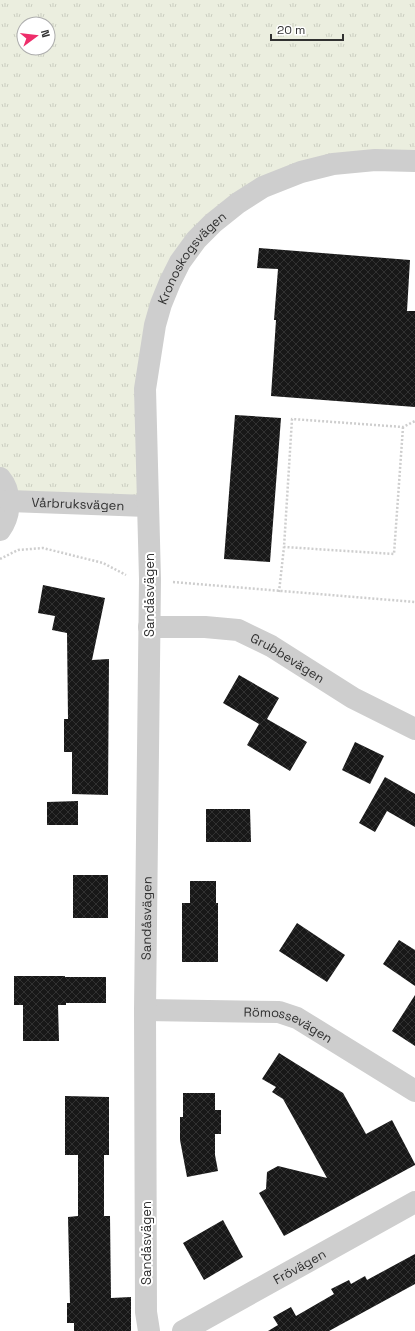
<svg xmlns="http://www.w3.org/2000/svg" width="415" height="1331" font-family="'Space Grotesk',sans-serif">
<defs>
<pattern id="grass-tufts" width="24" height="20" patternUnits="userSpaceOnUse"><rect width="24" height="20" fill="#ebeedf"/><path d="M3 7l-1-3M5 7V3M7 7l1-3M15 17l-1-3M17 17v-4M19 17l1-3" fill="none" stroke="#cacdc0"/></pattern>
<pattern id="building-cross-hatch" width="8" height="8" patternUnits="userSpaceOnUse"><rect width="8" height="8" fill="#181818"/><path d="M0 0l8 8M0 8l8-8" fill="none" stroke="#313131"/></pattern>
</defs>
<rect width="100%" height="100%" fill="#fff"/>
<path fill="url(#grass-tufts)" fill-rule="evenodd" d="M 0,0 L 415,0 L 415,161 L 375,160 L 238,203 L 161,304 L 147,506 L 9,501 L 0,478 ZM 24,24 L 48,24 L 48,48 L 24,48 Z"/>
<path fill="url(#building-cross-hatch)" d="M 259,248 L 410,260 L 407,311 L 415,311 L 415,407 L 271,396 L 276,320 L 274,320 L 278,269 L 257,268 Z
M 235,415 L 281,418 L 270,562 L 224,559 Z
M 43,585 L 105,598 L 92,660 L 109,659 L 108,795 L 72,794 L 72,752 L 64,752 L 64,719 L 68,719 L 67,633 L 52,630 L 55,616 L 38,613 Z
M 239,675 L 279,698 L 267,719 L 307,742 L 290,771 L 247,745 L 259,724 L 223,703 Z
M 355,742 L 384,756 L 370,784 L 342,770 Z
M 385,777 L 415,794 L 415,827 L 387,811 L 375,832 L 359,823 Z
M 78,801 L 78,825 L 47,825 L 47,802 Z
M 206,809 L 250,809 L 251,842 L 206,842 Z
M 73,875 L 108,875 L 108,918 L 73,918 Z
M 190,881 L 216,881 L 216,903 L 218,903 L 218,962 L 182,962 L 182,903 L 190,903 Z
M 297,923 L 345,955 L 327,982 L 279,951 Z
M 399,940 L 415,950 L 415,986 L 383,964 Z
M 14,976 L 65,976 L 65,977 L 106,977 L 106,1003 L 66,1003 L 66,1005 L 58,1005 L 59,1041 L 23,1041 L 23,1005 L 14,1005 Z
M 415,995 L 415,1046 L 392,1031 Z
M 279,1053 L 343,1093 L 366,1134 L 392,1120 L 415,1164 L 415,1165 L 284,1236 L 259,1193 L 266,1189 L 267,1172 L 278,1166 L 327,1178 L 283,1099 L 272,1092 L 276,1087 L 262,1079 Z
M 183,1093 L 215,1093 L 215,1110 L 221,1110 L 221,1134 L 215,1134 L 215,1155 L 218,1171 L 187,1177 L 180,1140 L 180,1117 L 183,1117 Z
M 65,1096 L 109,1097 L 109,1155 L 104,1155 L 104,1216 L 110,1216 L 111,1298 L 131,1297 L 131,1331 L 74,1331 L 74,1323 L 67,1323 L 67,1303 L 70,1303 L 68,1217 L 78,1216 L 78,1155 L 65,1155 Z
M 223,1220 L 243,1257 L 204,1280 L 183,1243 Z
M 415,1254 L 415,1284 L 329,1331 L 268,1331 L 278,1325 L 273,1317 L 291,1307 L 296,1316 L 334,1294 L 331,1289 L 349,1280 L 351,1284 L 365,1276 L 367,1280 Z"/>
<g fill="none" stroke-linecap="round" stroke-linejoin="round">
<path stroke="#cecece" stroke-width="2.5" stroke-dasharray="2 2" stroke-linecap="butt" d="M 403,427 L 394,554 L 284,547 L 292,419 L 403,427 L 415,421
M 0,559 L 18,550 L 43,548 L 103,563 L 126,575
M 173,582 L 415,602
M 279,592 L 284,547"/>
<g stroke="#cecece" stroke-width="22">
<path d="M 0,478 C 12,492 11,515 0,530"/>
<path id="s1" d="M 9,501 L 147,506"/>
<path id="s2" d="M 149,627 L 205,627 L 238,630 L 271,646 L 353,698 L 415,729"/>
<path id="s3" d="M 145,1010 L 279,1012 L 297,1018 L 415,1091"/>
<path id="s4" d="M 149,1331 L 146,1312 L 145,1010 L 150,579 L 145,389 L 155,325 L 161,304 L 170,282 L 180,262 L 196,240 L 213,223 L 238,203 L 263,187 L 301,172 L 333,164 L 375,160 L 415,161"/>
<path id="s5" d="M 183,1331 L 415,1202"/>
</g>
</g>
<g text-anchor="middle" stroke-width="4" stroke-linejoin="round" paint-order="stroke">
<g font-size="13" fill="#313131" stroke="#fff">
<text dy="5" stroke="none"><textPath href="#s4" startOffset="1085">Kronoskogsvägen</textPath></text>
<text dy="5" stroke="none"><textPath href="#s1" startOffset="69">Vårbruksvägen</textPath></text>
<text transform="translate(149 595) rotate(-90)" y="5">Sandåsvägen</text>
<text dy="5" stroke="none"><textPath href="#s2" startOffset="146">Grubbevägen</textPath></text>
<text dy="5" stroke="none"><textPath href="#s4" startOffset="413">Sandåsvägen</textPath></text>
<text dy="5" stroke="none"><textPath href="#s3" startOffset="146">Römossevägen</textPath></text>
<text transform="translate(146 1243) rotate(-90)" y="5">Sandåsvägen</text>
<text dy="5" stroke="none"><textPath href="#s5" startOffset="133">Frövägen</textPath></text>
</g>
</g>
<g transform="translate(36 36) rotate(75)"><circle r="19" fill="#ffffff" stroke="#adadad"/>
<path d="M0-3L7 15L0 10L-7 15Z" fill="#ee2d6a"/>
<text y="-6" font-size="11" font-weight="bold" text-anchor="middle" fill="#313131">N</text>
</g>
<path d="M271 34v6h72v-6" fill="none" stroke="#313131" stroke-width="2"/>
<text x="277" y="34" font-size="12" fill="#313131" stroke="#ffffff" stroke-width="3" paint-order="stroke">20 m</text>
</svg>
